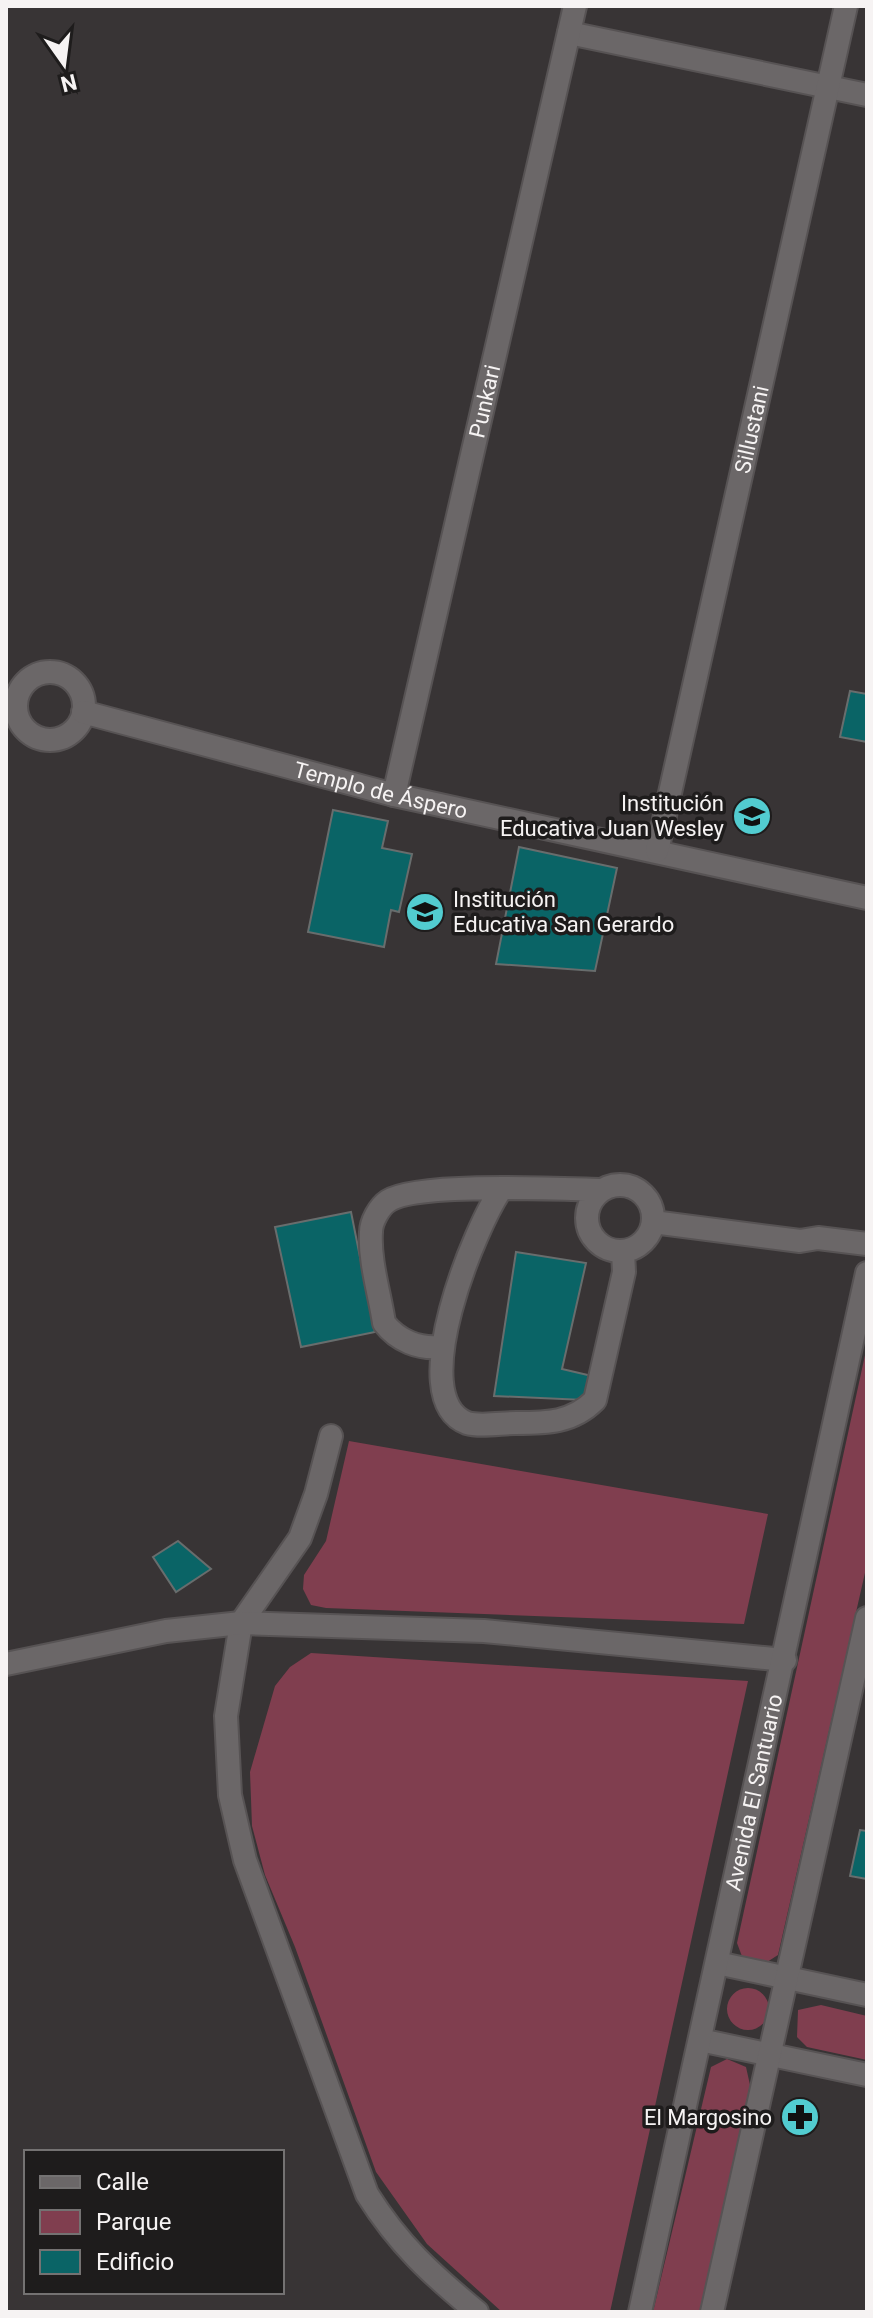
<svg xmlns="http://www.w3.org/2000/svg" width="873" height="2318" font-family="Roboto,sans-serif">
<rect width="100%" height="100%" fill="#383435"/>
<path fill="#803e4f" d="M 867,1346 L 867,1564 L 778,1955 L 767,1962 L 743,1959 L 737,1943 Z
M 349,1441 L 768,1514 L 744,1624 L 326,1608 L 311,1605 L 303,1589 L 304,1575 L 326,1541 Z
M 311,1653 L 748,1681 L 610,2312 L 502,2312 L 427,2244 L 376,2172 L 295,1947 L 265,1875 L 252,1826 L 250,1772 L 275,1686 L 290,1667 Z
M727 2009a21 21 0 1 1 42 0a21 21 0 1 1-42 0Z
M 821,2005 L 867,2016 L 867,2060 L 807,2047 L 797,2037 L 798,2010 Z
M 727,2059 L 746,2067 L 750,2085 L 700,2312 L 653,2312 L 711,2067 Z"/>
<path fill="#0a6466" stroke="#686d6d" stroke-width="2" d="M 850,691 L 867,694 L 867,742 L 840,737 Z
M 333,810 L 388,821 L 382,848 L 412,854 L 399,912 L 391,910 L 384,947 L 308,932 Z
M 519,847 L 617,868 L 595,971 L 496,964 Z
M 351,1212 L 375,1332 L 301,1347 L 275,1227 Z
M 516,1252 L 586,1263 L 562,1369 L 592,1376 L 584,1400 L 494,1396 Z
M 178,1541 L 211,1569 L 176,1592 L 153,1557 Z
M 860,1830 L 867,1831 L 867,1879 L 850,1876 Z"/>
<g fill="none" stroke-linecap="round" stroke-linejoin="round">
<g stroke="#575354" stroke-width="26">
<path id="pedestrian" d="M 569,33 L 867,95
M587 1218a33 33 0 1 1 66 0a33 33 0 1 1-66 0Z
M 502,1188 C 476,1224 403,1399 467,1423 C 480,1427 502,1423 516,1423 C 547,1423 572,1423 595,1400 L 624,1272 L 623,1251
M 653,1222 L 800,1241 L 818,1238 L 867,1244
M 440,1347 C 419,1349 398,1341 384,1323 C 380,1295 369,1261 371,1232 C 371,1222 379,1207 388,1201 C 417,1182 562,1189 602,1190"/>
</g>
<g stroke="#575354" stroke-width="26">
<g id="minor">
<circle cx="50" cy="706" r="34"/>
<path id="s1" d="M 83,712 L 394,795 L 867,898"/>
<path id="s2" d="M 394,795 L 575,6"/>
<path id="s3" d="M 657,851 L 846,6"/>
<path d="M 331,1436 L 316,1494 L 300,1538 L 241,1623 L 226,1716 L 230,1795 L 245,1860 L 367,2194 C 399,2245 431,2274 477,2312"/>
<path d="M 6,1664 L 166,1631 L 241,1623 L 484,1631 L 785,1660"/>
<path d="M 717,1963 L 867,1995"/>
<path d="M 700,2040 L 867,2075"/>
</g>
</g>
<g stroke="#575354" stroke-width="26">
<g id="tertiary">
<path id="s4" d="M 640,2312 L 867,1273"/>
<path d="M 712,2312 L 867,1618"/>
</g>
</g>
<use href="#pedestrian" stroke="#6b6768" stroke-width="22"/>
<use href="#minor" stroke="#6b6768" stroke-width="22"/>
<use href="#tertiary" stroke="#6b6768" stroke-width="22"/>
</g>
<defs>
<g id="school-disc" transform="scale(2)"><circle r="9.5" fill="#52ccd0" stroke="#1e1c1c"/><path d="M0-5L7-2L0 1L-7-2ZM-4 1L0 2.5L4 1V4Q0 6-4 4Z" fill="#111"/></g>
<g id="pharmacy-disc" transform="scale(2)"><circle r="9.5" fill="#52ccd0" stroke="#1e1c1c"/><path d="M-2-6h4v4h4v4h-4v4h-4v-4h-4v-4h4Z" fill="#111"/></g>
</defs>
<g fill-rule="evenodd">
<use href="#school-disc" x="752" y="816"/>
<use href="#school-disc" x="425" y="912"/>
<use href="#pharmacy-disc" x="800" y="2117"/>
</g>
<g text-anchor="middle" stroke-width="7" stroke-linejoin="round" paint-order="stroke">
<g font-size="22" fill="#f6f3f3" stroke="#1e1c1c">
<text dy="8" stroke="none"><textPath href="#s2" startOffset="404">Punkari</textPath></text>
<text dy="8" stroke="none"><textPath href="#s3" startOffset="432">Sillustani</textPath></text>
<text dy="8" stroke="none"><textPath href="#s1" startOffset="308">Templo de Áspero</textPath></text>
<text dy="8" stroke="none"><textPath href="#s4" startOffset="532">Avenida El Santuario</textPath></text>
</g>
<g font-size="22" fill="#f6f3f3" stroke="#1e1c1c" text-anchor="end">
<text x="724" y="811">Institución<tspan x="724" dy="25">Educativa Juan Wesley</tspan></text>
<text x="453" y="907" text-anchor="start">Institución<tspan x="453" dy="25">Educativa San Gerardo</tspan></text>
<text x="772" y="2125">El Margosino</text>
</g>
</g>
<rect width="873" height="2318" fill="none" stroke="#f6f3f3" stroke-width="16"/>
<rect x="24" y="2150" width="260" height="144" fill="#1e1c1c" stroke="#747272" stroke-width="2"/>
<rect x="40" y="2176" width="40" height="12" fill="#6b6768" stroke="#747272" stroke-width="2"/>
<text x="96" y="2190" font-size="24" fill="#f6f3f3">Calle</text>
<rect x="40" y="2210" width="40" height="24" fill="#803e4f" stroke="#747272" stroke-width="2"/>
<text x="96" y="2230" font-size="24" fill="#f6f3f3">Parque</text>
<rect x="40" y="2250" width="40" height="24" fill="#0a6466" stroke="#747272" stroke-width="2"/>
<text x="96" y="2270" font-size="24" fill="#f6f3f3">Edificio</text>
<g transform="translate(64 64) rotate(166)" stroke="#1e1c1c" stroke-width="6" paint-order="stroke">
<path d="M0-6L14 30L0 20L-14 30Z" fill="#f6f3f3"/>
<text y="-12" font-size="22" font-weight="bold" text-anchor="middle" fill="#f6f3f3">N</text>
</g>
</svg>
